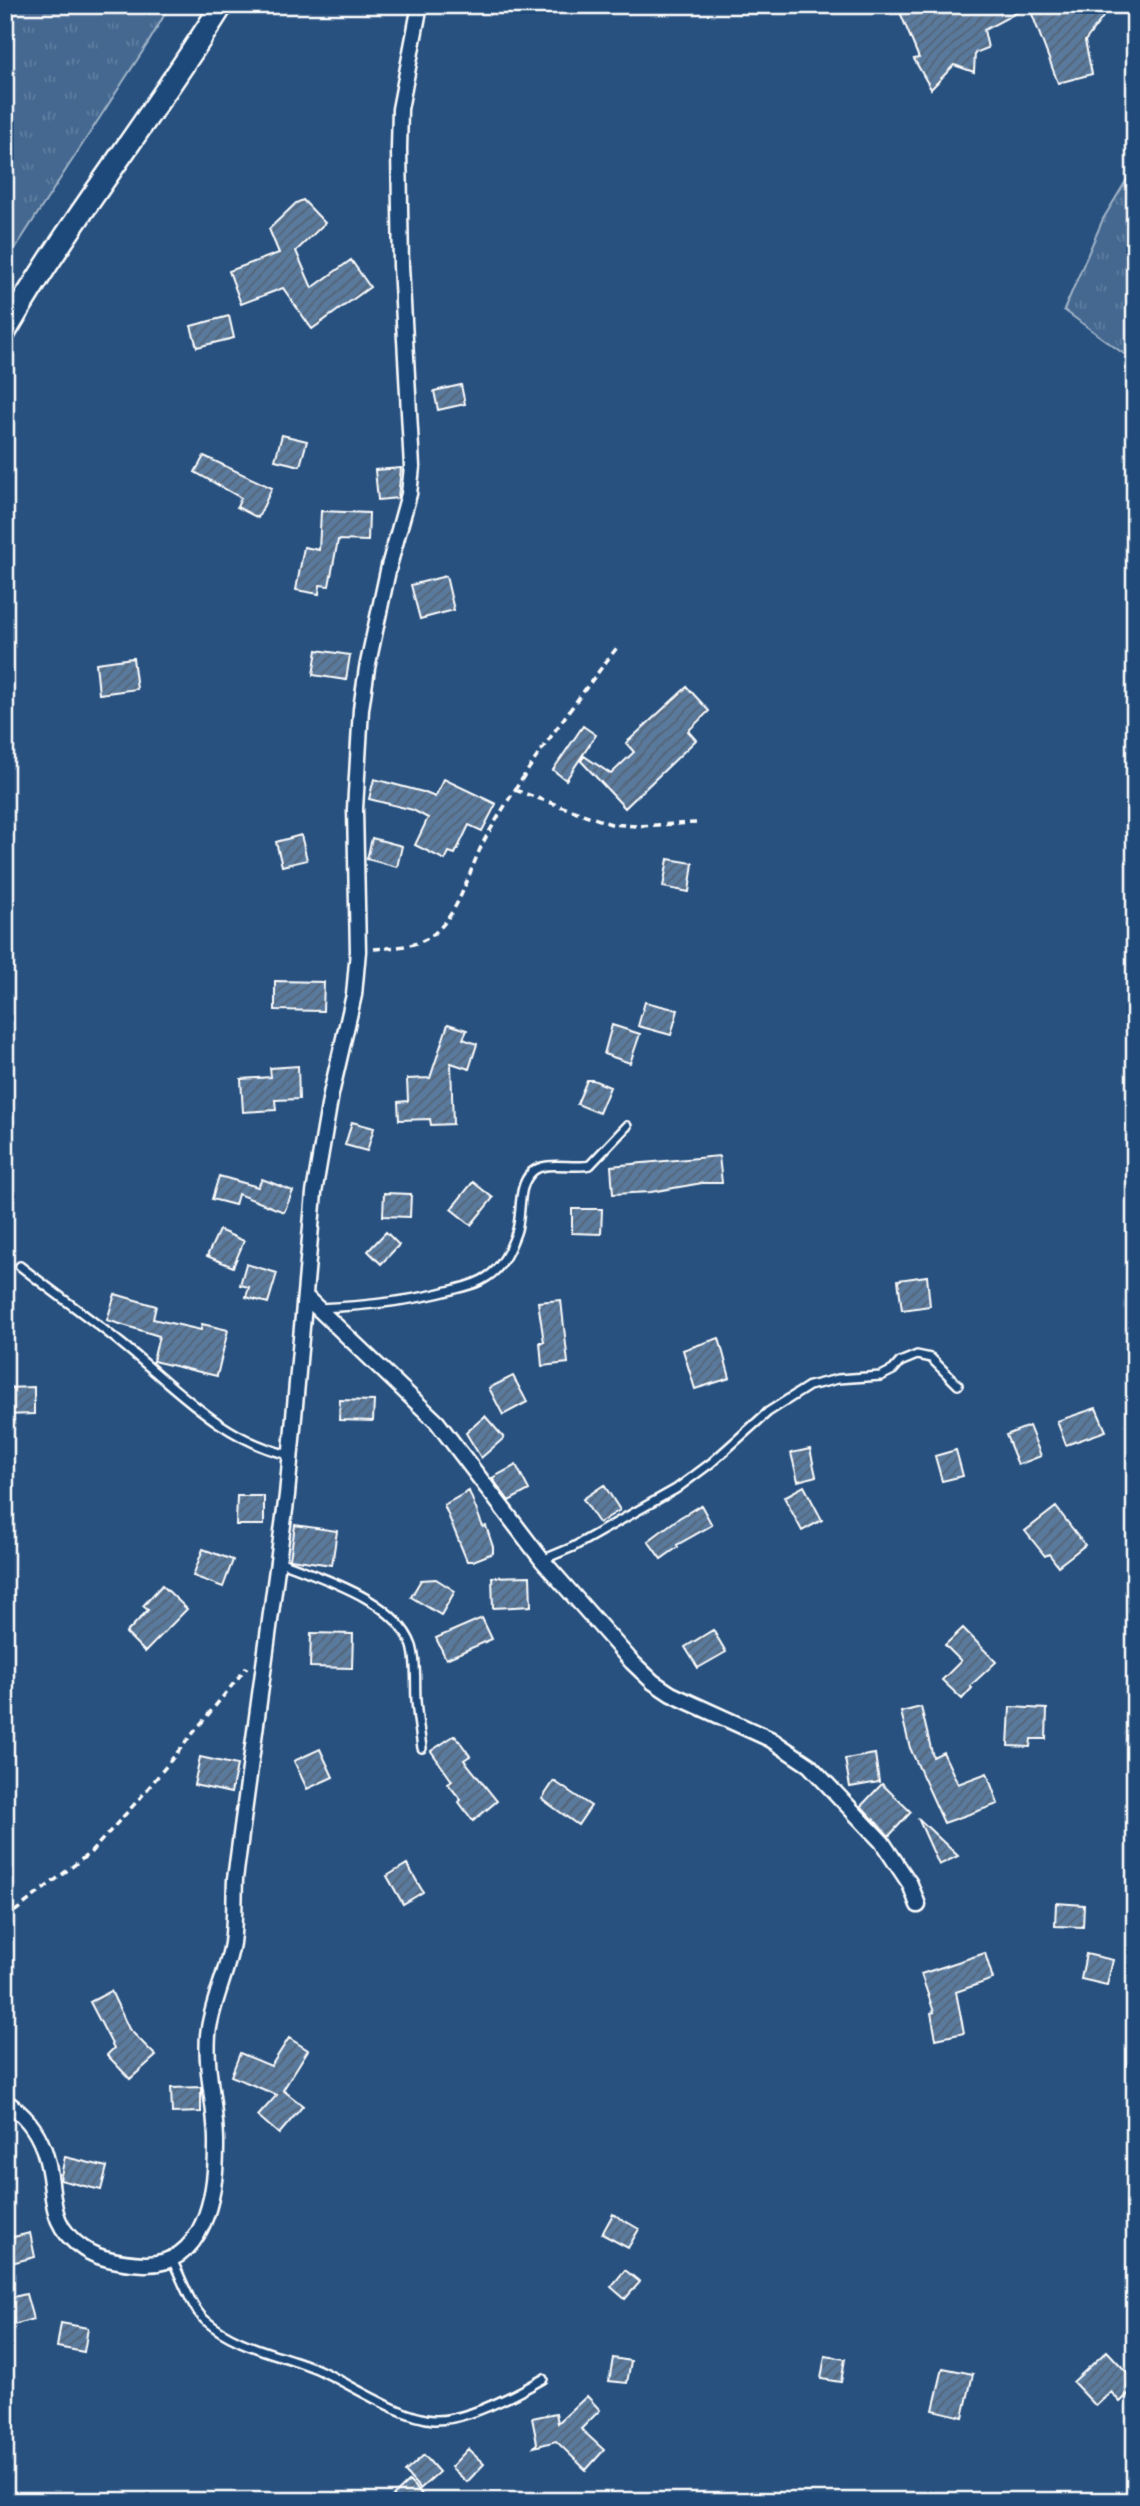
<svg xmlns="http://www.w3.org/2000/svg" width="1140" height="2506" font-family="Caveat,sans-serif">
<defs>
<pattern id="grass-tufts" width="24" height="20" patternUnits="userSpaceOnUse" patternTransform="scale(1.75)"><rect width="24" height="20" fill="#446890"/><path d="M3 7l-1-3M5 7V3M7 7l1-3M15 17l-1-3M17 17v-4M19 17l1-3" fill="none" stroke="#607fa1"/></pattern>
<pattern id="building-hatch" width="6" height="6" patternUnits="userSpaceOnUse" patternTransform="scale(1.75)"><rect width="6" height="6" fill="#5a7a9d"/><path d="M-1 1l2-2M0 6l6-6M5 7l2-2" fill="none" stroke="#536374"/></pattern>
</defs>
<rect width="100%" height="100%" fill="#28517f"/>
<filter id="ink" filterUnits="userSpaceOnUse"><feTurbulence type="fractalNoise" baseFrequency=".0143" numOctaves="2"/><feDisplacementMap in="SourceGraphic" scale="14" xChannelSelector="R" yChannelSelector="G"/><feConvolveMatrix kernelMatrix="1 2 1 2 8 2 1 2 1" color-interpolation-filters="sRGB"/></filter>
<g filter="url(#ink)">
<path fill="url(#grass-tufts)" stroke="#a2b4c8" stroke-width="2" d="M 5,5 L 170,5 L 150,40 L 5,264 Z
M 1135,166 L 1135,362 L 1064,310 L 1103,219 Z"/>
<path fill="url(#building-hatch)" stroke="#fff" stroke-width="2" d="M 897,5 L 1104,5 L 1103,17 L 1085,41 L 1092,74 L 1058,83 L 1029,6 L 984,30 L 988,48 L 975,53 L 974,72 L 954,65 L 931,89 L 914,59 L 919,58 Z
M 303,200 L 325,223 L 296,251 L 312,288 L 351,260 L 370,287 L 312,329 L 283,288 L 241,304 L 229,271 L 279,253 L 269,229 L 296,203 Z
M 229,316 L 234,338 L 197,347 L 191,326 Z
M 461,385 L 465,404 L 438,410 L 434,391 Z
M 282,435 L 307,441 L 300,466 L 275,460 Z
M 204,456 L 272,488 L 258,518 L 237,507 L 241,498 L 195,472 Z
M 401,468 L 398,498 L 378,500 L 375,470 Z
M 321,511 L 369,513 L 368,541 L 338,540 L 329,586 L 320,585 L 319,594 L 296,590 L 304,547 L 319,550 Z
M 446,576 L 454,610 L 420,619 L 411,585 Z
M 317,650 L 350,655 L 346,680 L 313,675 Z
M 133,658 L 137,689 L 99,694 L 96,663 Z
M 687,687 L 709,711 L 688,731 L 696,740 L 625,808 L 581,761 L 584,756 L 611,774 L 634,752 L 626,743 Z
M 583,726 L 596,735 L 566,780 L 553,770 Z
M 374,779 L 423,792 L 435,797 L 444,779 L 496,804 L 482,831 L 469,825 L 455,854 L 449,852 L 445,860 L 415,845 L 428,818 L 413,810 L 369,799 Z
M 301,835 L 307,860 L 282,866 L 276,842 Z
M 372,838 L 402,846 L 397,867 L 367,859 Z
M 668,859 L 693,863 L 689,892 L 663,887 Z
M 275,981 L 324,982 L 323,1011 L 275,1010 Z
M 645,1002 L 678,1010 L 671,1035 L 638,1026 Z
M 448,1024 L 467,1030 L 463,1039 L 477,1044 L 469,1069 L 451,1063 L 453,1124 L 431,1125 L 430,1119 L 399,1120 L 398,1102 L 408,1101 L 407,1079 L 430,1078 Z
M 612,1025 L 640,1034 L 630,1063 L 604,1054 Z
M 298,1066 L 299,1099 L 275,1100 L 276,1110 L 243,1112 L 241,1079 L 271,1077 L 270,1068 Z
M 587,1080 L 593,1080 L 610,1087 L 599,1113 L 577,1104 Z
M 352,1122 L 374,1128 L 367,1151 L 345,1145 Z
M 719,1156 L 722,1183 L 702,1183 L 651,1192 L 613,1194 L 611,1166 Z
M 219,1176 L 258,1187 L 262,1179 L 293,1191 L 284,1212 L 238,1194 L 235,1205 L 212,1199 Z
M 473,1182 L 493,1198 L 471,1225 L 451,1209 Z
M 384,1193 L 411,1194 L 410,1217 L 383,1216 Z
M 572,1209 L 602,1209 L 601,1234 L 572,1233 Z
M 219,1230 L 244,1241 L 233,1267 L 207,1256 Z
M 386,1232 L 399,1245 L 381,1264 L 368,1251 Z
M 246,1264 L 277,1273 L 268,1303 L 246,1297 L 249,1287 L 240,1285 Z
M 927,1276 L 930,1306 L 902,1310 L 898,1280 Z
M 115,1294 L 156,1306 L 153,1319 L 201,1330 L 202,1324 L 228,1330 L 217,1376 L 153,1361 L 159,1336 L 107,1320 Z
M 561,1300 L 568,1363 L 542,1366 L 540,1342 L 544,1342 L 538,1302 Z
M 719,1338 L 730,1378 L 695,1389 L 683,1350 Z
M 513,1376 L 527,1402 L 503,1415 L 489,1388 Z
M 34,1387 L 34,1414 L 5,1415 L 5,1388 Z
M 340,1400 L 374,1401 L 373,1421 L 339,1420 Z
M 1096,1408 L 1106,1431 L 1066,1445 L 1057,1421 Z
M 485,1416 L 504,1438 L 481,1458 L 466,1433 Z
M 1029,1426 L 1041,1456 L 1018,1465 L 1006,1435 Z
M 810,1449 L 816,1476 L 798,1481 L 791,1453 Z
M 956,1450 L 963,1476 L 942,1481 L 935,1456 Z
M 516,1465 L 529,1490 L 509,1501 L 492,1478 Z
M 604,1485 L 620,1510 L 599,1523 L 583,1499 Z
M 804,1486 L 822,1520 L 802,1531 L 784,1497 Z
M 469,1491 L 483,1527 L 486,1526 L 493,1547 L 493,1553 L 473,1561 L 467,1561 L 444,1505 Z
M 237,1496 L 264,1496 L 264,1525 L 236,1525 Z
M 701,1505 L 712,1525 L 677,1545 L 678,1547 L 661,1559 L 648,1541 L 679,1518 Z
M 1056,1507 L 1085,1545 L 1058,1566 L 1049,1554 L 1045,1556 L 1025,1531 Z
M 295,1525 L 337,1531 L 332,1565 L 290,1559 Z
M 203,1549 L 233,1560 L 223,1587 L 193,1576 Z
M 530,1576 L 531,1606 L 493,1608 L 492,1577 Z
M 436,1579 L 455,1591 L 441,1615 L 411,1597 L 421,1580 Z
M 162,1585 L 187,1609 L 145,1652 L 126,1633 L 148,1610 L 143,1606 Z
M 482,1618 L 492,1639 L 446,1659 L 436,1638 Z
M 963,1628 L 996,1662 L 970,1686 L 972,1688 L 962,1699 L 942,1680 L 961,1661 L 945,1645 Z
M 713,1630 L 726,1652 L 698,1668 L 685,1647 Z
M 311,1633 L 353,1634 L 352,1668 L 310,1667 Z
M 921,1707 L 933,1757 L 943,1752 L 958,1784 L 987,1773 L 998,1804 L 944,1823 L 910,1748 L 901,1712 Z
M 1010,1707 L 1047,1709 L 1046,1739 L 1031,1739 L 1030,1747 L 1008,1746 Z
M 455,1735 L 470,1756 L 464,1760 L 497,1801 L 473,1821 L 459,1802 L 461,1800 L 448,1784 L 452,1781 L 431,1751 Z
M 320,1749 L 333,1777 L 307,1789 L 294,1761 Z
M 875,1754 L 879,1782 L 850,1787 L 845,1759 Z
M 200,1757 L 237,1765 L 231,1793 L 194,1785 Z
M 554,1781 L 591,1806 L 578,1825 L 542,1799 Z
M 882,1784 L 911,1812 L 889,1836 L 861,1806 Z
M 918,1818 L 958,1856 L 939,1865 Z
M 407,1864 L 423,1892 L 403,1904 L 387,1876 Z
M 1056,1903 L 1084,1905 L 1083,1927 L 1055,1926 Z
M 985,1953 L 993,1979 L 956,1992 L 964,2033 L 936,2039 L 931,2013 L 934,2012 L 921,1974 Z
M 1086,1954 L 1113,1960 L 1107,1985 L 1081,1979 Z
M 111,1991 L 129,2029 L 156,2056 L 130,2079 L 107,2055 L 114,2048 L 90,2002 Z
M 289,2038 L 308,2050 L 283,2090 L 303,2106 L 279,2134 L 258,2116 L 277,2095 L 231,2076 L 240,2053 L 271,2066 Z
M 201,2087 L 201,2112 L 172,2113 L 171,2088 Z
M 65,2157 L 107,2167 L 101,2190 L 60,2180 Z
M 613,2214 L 639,2229 L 628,2248 L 602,2234 Z
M 30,2233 L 35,2257 L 11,2263 L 5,2239 Z
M 625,2270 L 640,2282 L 625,2299 L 611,2287 Z
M 26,2294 L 33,2319 L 10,2326 L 5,2299 Z
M 61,2323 L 88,2328 L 84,2352 L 57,2347 Z
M 1107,2351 L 1135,2381 L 1135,2388 L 1120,2402 L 1111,2392 L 1096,2406 L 1073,2382 Z
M 825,2356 L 845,2359 L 841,2382 L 821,2379 Z
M 613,2358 L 631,2361 L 627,2383 L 609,2381 Z
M 943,2368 L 973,2374 L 963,2417 L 933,2410 Z
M 587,2396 L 600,2410 L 581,2429 L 604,2450 L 586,2470 L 556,2441 L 534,2447 L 537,2443 L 532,2418 L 556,2413 L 558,2423 Z
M 468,2449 L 484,2464 L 467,2482 L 451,2467 Z
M 424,2455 L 439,2472 L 420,2489 L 405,2472 Z
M 409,2481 L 428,2501 L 388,2501 Z"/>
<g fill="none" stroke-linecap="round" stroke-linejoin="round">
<g stroke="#fff" stroke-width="12">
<path id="lane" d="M 20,1266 C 53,1292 89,1317 122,1344 C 174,1386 223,1441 290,1455
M 319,1308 C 365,1306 408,1302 452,1290 C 464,1287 477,1284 487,1277 C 502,1268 510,1249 516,1233 C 523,1214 516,1187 532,1172 C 545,1160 573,1169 590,1165 L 627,1126
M 542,1560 L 573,1547 L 676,1489 L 711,1463 L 768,1412 L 809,1386 L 838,1379 L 881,1376 L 893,1370 L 900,1362 L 917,1355 L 931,1358 L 958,1385
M 279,1561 C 321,1578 395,1599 412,1646 C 417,1663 415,1683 416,1700 C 417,1716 420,1732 422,1748
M 172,2260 C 182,2278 190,2306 205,2320 C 237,2348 279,2353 317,2369 C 349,2383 400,2418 434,2420 C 465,2421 515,2395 543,2379"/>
</g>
<g stroke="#fff" stroke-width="19">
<path id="street" d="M 306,1297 L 437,1422 L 542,1560 L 632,1662 L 653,1682 L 671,1694 L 770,1739 L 809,1765 L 882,1842 L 910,1884 L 918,1905
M 5,2101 C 24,2114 36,2128 44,2150 C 58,2189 43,2222 84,2249 C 100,2260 126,2263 145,2264 C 205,2265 216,2193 216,2147 C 217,2109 205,2073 208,2035 C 211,2004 227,1974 232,1943 C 235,1922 234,1900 235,1879 L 287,1495 L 314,1193 L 331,1094 L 354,995 L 358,951 L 355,809 L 361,709 L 367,668 L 389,566 L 409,494 L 412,467 L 401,266 L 399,149 L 400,109 L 420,5"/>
</g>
<g stroke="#fff" stroke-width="26">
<path id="secondary" d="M 5,332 C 71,219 153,116 222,5"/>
</g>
<path stroke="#fff" stroke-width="3.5" stroke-dasharray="7 5" stroke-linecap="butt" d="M 515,790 L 611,824 L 636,826 L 696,823
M 374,949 C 397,947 421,948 439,929 C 463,904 469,869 485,839 C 524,771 571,707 619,645
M 5,1919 L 91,1852 L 141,1797 L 247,1667"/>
<use href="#lane" stroke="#1f4a7a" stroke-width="7"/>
<use href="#street" stroke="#1f4a7a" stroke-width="14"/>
<use href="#secondary" stroke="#1f4a7a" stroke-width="21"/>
</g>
</g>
<rect width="1140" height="2506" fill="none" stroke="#1f4a7a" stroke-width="28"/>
<rect x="14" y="14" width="1112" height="2478" fill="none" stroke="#fff" stroke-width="2.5" filter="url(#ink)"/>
</svg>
